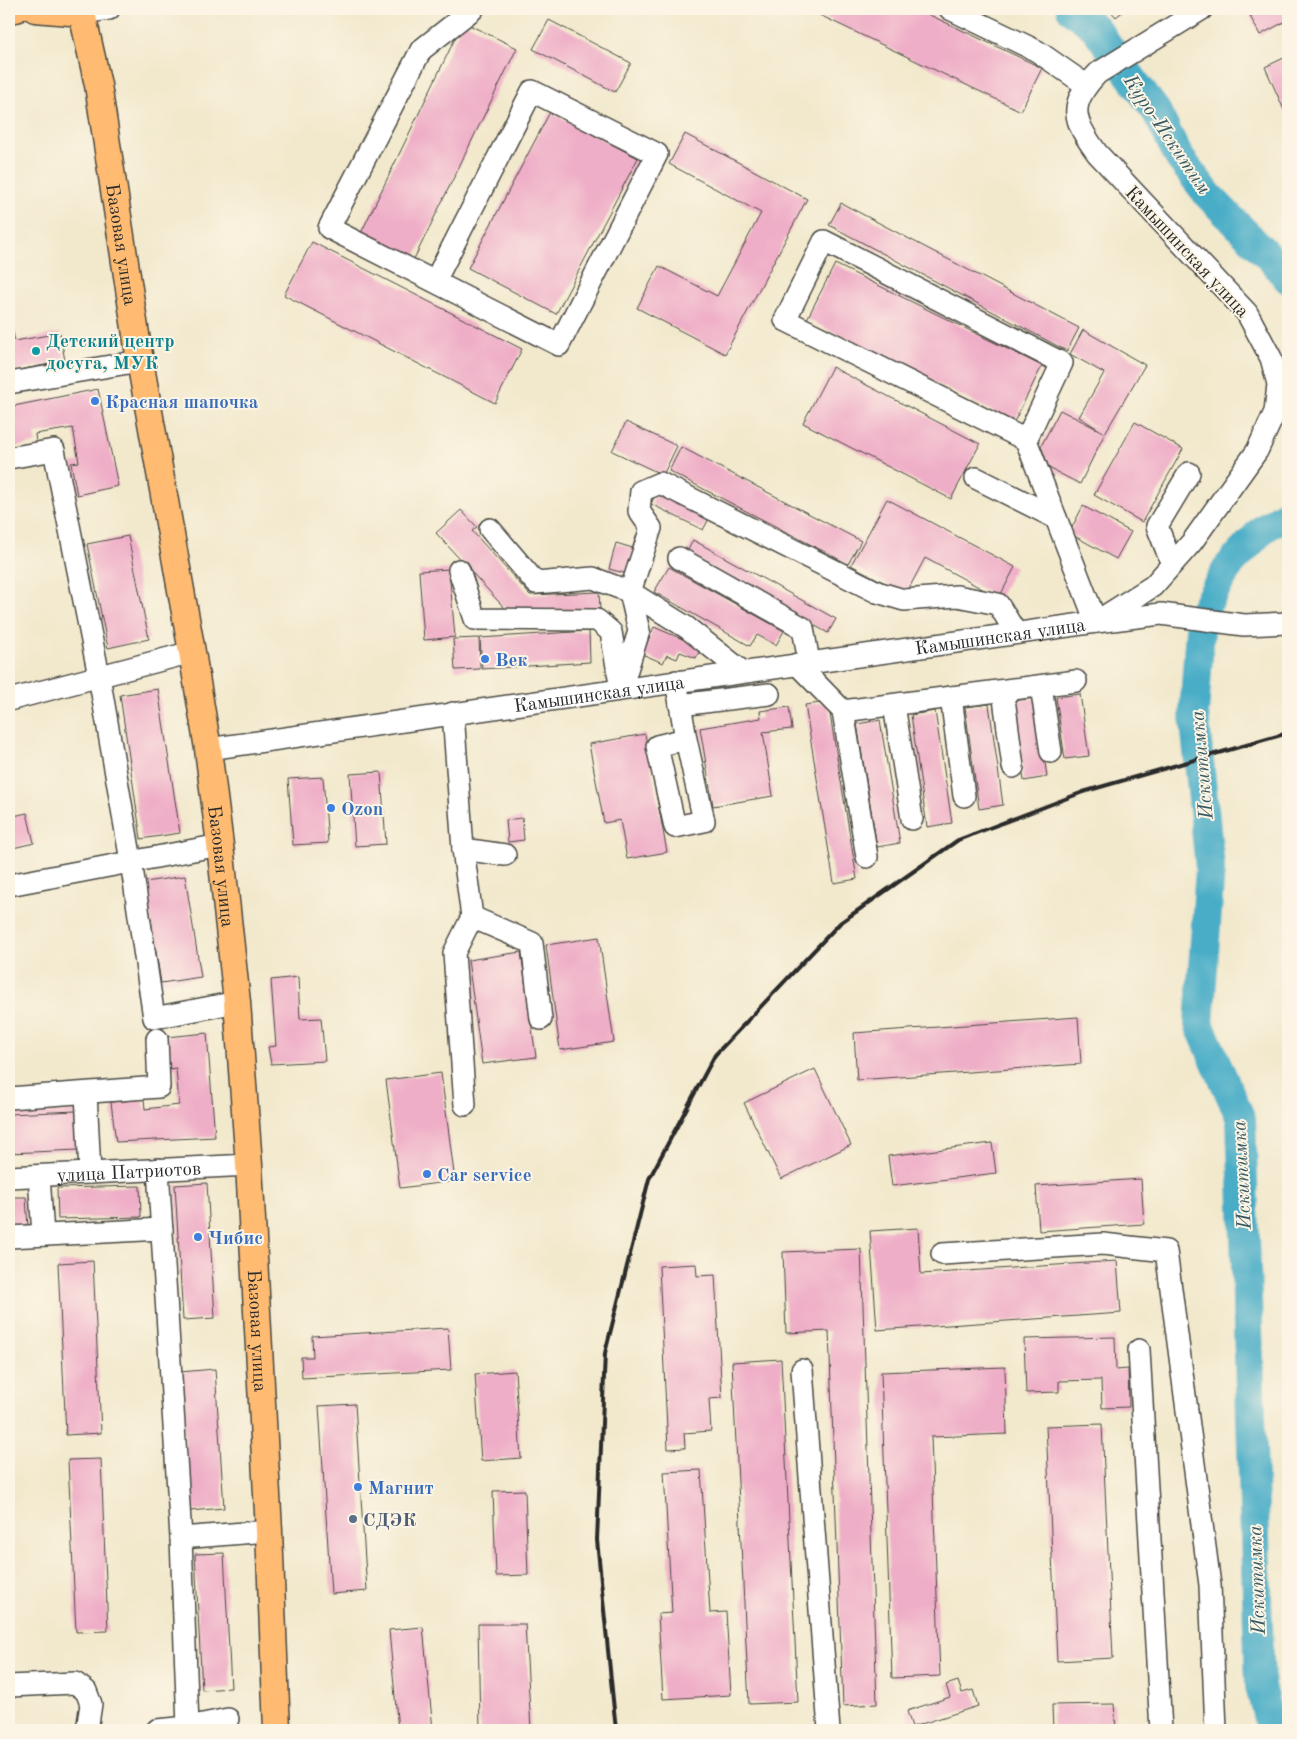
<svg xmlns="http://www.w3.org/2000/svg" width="1297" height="1739" font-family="'Old Standard TT',serif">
<rect width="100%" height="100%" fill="#fcf5e5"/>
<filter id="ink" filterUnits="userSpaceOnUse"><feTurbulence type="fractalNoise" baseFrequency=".02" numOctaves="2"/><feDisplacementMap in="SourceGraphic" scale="10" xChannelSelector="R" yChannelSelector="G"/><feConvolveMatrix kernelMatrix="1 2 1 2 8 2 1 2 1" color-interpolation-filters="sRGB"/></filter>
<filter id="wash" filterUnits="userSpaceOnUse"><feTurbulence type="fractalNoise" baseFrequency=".0096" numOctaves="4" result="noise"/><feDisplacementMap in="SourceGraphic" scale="20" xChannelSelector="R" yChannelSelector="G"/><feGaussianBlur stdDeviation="1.12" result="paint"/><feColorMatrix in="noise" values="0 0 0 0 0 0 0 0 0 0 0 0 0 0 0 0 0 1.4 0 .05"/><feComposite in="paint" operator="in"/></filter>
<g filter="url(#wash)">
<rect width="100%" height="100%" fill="#f2e9cd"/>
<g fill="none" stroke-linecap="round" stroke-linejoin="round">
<path stroke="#48adc7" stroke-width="30" d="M 1071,9 L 1095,28 L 1156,111 L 1179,157 L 1209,196 L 1273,261 L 1288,279
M 1271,1730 L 1260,1686 L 1241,1119 L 1199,1024 L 1210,868 L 1194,713 L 1201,615 L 1228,567 L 1262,530 L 1288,513"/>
</g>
<g id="blocks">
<path fill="#efaec7" d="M 807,9 L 917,9 L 1042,68 L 1021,111 Z
M 1109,9 L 1126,9 L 1116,17 Z
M 1264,9 L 1288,9 L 1288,20 L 1260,35 L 1250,16 Z
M 549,20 L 631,63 L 615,92 L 533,49 Z
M 463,22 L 517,48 L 414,259 L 361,233 Z
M 1288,56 L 1288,119 L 1265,67 Z
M 550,112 L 638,158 L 556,314 L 468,268 Z
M 685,134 L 807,199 L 725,354 L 637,308 L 659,266 L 717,296 L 761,213 L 669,164 Z
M 841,203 L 1079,328 L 1067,351 L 829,225 Z
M 312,242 L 522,349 L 495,403 L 284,295 Z
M 835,264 L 1042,366 L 1014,422 L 807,319 Z
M 9,328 L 12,328 L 15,341 L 60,333 L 65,361 L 9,372 Z
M 1083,330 L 1145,365 L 1105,433 L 1080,484 L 1049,468 L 1041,446 L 1060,410 L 1103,432 L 1079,417 L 1104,373 L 1070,354 Z
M 832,367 L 980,444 L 951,499 L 803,423 Z
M 98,389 L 118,486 L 77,495 L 71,463 L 79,462 L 73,428 L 35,434 L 36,443 L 9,448 L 9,407 Z
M 626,422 L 677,446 L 663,475 L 612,451 Z
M 1135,422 L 1183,449 L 1142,522 L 1094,495 Z
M 681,447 L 861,541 L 848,564 L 669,471 Z
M 659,486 L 712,513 L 703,530 L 651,504 Z
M 887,499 L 1015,567 L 999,598 L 925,558 L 906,594 L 851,565 Z
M 1083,506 L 1131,532 L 1116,559 L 1069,533 Z
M 461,510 L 477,527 L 472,531 L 530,595 L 599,592 L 600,609 L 509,613 L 436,533 Z
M 128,536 L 149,639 L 108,648 L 87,544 Z
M 693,540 L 836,619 L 828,633 L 686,554 Z
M 616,543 L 636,549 L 628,574 L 609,569 Z
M 669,567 L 784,631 L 776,645 L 757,635 L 750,646 L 654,592 Z
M 449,569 L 455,637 L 424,640 L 419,571 Z
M 654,627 L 701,647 L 696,658 L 680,652 L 677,659 L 667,655 L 663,663 L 642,654 Z
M 589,631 L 590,662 L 482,669 L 480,638 Z
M 479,638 L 480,669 L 455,670 L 453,639 Z
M 158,689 L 180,833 L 141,839 L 120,695 Z
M 1080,694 L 1089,756 L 1065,759 L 1056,697 Z
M 1036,698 L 1047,777 L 1024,781 L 1012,701 Z
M 828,702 L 857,879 L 834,883 L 805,705 Z
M 989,704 L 1003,805 L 979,809 L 965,707 Z
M 789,707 L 792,729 L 763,732 L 773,796 L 713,806 L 700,728 L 761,718 L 760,711 Z
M 935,711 L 952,823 L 927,827 L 911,715 Z
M 880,720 L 900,843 L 877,847 L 857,724 Z
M 645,734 L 667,852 L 627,859 L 620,820 L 604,823 L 589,744 Z
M 381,772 L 386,844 L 355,846 L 350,774 Z
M 323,777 L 328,843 L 293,845 L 288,779 Z
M 27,813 L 34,843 L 9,849 L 9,817 Z
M 522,818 L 524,840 L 508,842 L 506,820 Z
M 185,876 L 201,977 L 161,983 L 145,882 Z
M 599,937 L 614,1042 L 560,1050 L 546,945 Z
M 521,952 L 536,1057 L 482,1064 L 468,960 Z
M 298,977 L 300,1019 L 321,1018 L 325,1061 L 271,1064 L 268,1047 L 276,1046 L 271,980 Z
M 1078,1017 L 1081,1064 L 857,1080 L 854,1033 Z
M 207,1033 L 215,1137 L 116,1142 L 111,1102 L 144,1099 L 145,1109 L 179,1105 L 176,1068 L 168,1069 L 166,1037 Z
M 815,1069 L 851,1145 L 781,1179 L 744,1103 Z
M 441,1073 L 455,1181 L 400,1188 L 386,1080 Z
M 76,1111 L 78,1150 L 9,1153 L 9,1114 Z
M 992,1143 L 996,1173 L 892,1186 L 888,1156 Z
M 1141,1179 L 1144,1224 L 1039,1231 L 1036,1186 Z
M 207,1183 L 215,1318 L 183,1320 L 175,1185 Z
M 140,1186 L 141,1217 L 58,1219 L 57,1188 Z
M 9,1197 L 26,1197 L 28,1228 L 9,1229 Z
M 918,1228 L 921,1274 L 1117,1261 L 1121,1313 L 877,1330 L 870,1231 Z
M 861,1249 L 877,1704 L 843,1706 L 829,1331 L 786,1333 L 783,1252 Z
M 93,1261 L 101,1433 L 66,1435 L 58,1263 Z
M 696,1264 L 697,1276 L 715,1275 L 722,1398 L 709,1399 L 711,1431 L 684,1433 L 685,1448 L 668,1449 L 659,1266 Z
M 448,1328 L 451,1370 L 302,1378 L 301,1357 L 313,1357 L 312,1336 Z
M 1115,1337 L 1116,1370 L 1128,1369 L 1129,1407 L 1102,1408 L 1101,1380 L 1059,1381 L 1059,1392 L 1026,1393 L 1024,1339 Z
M 781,1359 L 798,1702 L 749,1704 L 732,1362 Z
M 1005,1367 L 1007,1434 L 931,1437 L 940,1676 L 892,1678 L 881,1372 Z
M 215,1369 L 224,1508 L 190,1511 L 180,1372 Z
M 515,1371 L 521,1458 L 481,1461 L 475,1374 Z
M 355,1404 L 367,1591 L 331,1594 L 319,1406 Z
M 1102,1424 L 1113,1658 L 1057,1661 L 1046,1426 Z
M 101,1459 L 108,1631 L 76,1632 L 68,1460 Z
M 701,1470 L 710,1613 L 726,1612 L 731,1695 L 663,1699 L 658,1614 L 672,1613 L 664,1472 Z
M 525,1490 L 528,1575 L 496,1576 L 493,1491 Z
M 224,1553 L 231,1688 L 202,1690 L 195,1554 Z
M 478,1624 L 525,1624 L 531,1730 L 480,1730 Z
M 423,1627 L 433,1730 L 398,1730 L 389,1630 Z
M 958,1681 L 962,1693 L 973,1690 L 978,1706 L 912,1727 L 907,1711 L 950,1697 L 946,1685 Z
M 1114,1704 L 1116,1730 L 1053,1730 L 1052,1705 Z"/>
</g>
</g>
<g filter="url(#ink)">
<use href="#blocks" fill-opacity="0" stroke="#494843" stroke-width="1"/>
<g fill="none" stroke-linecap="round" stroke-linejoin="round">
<g stroke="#494843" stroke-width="24">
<g id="minor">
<path d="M 82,9 L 82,13 L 109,9"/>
<path d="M 950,9 L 1037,51 L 1086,85"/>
<path d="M 435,281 L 532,91 L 657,154 L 559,345 L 329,228 L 421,50 L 473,9"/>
<path d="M 9,383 L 140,361"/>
<path d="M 1026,440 L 1062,363 L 824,241 L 785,320 L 1026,440 L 1096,622 L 1161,614 L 1244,625 L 1288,623"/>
<path d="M 9,458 L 54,450 L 99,676 L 131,861 L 154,1018 L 237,1002"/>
<path d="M 976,478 L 1056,518"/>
<path d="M 490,529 L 536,583 L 593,578 L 630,592 L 639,631 L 621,689"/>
<path d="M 679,558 L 803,628 L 809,662"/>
<path d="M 1172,564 L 1157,526 L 1189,473"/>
<path d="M 459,570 L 475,619 L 597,620 L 611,632 L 620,684"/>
<path d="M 797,664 L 843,711 L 1076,681"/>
<path d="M 743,672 L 686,627 L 630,592 L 651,528 L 639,511 L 641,491 L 660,483 L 877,592 L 904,600 L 957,596 L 998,604 L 1016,633"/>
<path d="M 676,681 L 686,739 L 657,746 L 675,827 L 704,821 L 686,739"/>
<path d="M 1041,686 L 1051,752"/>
<path d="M 1003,691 L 1013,767"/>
<path d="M 951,697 L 964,796"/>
<path d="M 9,700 L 192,652"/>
<path d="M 680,705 L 769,694"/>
<path d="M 894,705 L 912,819"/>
<path d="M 843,711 L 867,857"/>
<path d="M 453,713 L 463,849 L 472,917 L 454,953 L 465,1105"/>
<path id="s1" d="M 208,749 L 1096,622 L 1153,586 L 1192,542 L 1257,451 L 1275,412 L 1278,384 L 1271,358 L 1247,313 L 1097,153 C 1073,120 1067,105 1098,73 L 1202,9"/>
<path d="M 463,849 L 505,855"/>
<path d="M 9,885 L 220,845"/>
<path d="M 472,917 L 532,943 L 541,1019"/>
<path d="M 86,1093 L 90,1173"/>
<path d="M 9,1098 L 159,1087 L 157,1039"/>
<path d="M 158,1169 L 181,1538 L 188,1727"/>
<path d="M 39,1176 L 43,1235"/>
<path id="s2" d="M 9,1177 L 249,1165"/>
<path d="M 9,1237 L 162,1229"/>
<path d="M 942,1254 L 1103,1244 L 1166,1251 L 1210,1585 L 1216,1730"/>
<path d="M 1139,1350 L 1161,1730"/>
<path d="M 802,1370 L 829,1730"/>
<path d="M 181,1538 L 269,1531"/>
<path d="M 9,1686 L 75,1683 L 86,1691 L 91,1704 L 87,1730"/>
<path d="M 157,1730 L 188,1727 L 228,1719"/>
</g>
</g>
<g stroke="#494843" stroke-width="29">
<g id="major">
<path id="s3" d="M 35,9 L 82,13 L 98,85 L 140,361 L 192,652 L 208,749 L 220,845 L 237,1002 L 249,1165 L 269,1531 L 277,1730"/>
<path d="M 9,10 L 16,9"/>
</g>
</g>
<use href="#minor" stroke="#fff" stroke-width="21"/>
<use href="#major" stroke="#febb71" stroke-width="26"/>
<path stroke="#2b2b2b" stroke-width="4" d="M 616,1730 L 597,1540 L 605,1353 L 649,1179 L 715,1055 L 840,923 L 958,840 L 1083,792 L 1288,733"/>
</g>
</g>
<circle fill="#0f9aa8" stroke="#fcf5e5" stroke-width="2" cx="36" cy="351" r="5"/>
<g fill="#3f7fe0" stroke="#fcf5e5" stroke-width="2">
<circle cx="95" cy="401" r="5"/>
<circle cx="485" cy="659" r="5"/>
<circle cx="331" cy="808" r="5"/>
<circle cx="427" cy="1174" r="5"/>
<circle cx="198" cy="1237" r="5"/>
<circle cx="358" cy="1487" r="5"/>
</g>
<circle fill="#5c6f8a" stroke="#fcf5e5" stroke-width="2" cx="353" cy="1519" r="5"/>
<g text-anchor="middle" stroke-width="4" stroke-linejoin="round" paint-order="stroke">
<g font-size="19" fill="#2b2b2b" stroke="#fcf5e5">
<text dy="7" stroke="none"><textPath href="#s3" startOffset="282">Базовая улица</textPath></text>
<text transform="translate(1188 251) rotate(47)" y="7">Камышинская улица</text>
<text dy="7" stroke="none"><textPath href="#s1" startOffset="800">Камышинская улица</textPath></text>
<text dy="7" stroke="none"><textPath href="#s1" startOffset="395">Камышинская улица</textPath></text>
<text dy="7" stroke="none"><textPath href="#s3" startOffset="912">Базовая улица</textPath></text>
<text dy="7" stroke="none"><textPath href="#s2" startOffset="120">улица Патриотов</textPath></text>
<text dy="7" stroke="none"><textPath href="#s3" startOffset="1378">Базовая улица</textPath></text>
</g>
<g font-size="19" font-weight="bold" fill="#0d838f" stroke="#fcf5e5" text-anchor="start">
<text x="46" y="347">Детский центр<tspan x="46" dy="22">досуга, МУК</tspan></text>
</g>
<g font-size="19" font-weight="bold" fill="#366cbe" stroke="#fcf5e5" text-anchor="start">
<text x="105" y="408">Красная шапочка</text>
<text x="495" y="666">Век</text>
<text x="341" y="815">Ozon</text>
<text x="437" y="1181">Car service</text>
<text x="208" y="1244">Чибис</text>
<text x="368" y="1494">Магнит</text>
</g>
<g font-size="19" font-weight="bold" fill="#4e5e75" stroke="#fcf5e5" text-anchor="start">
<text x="363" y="1526">СДЭК</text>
</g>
<g font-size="20" font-style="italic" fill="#355862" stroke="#fcf5e5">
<text transform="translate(1168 134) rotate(56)" y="7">Куро-Искитим</text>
<text transform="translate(1201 765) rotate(-95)" y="7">Искитимка</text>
<text transform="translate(1241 1175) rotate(-93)" y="7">Искитимка</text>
<text transform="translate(1256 1580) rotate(-92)" y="7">Искитимка</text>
</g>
</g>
<rect width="1297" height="1739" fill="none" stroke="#fcf5e5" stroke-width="30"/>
</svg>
